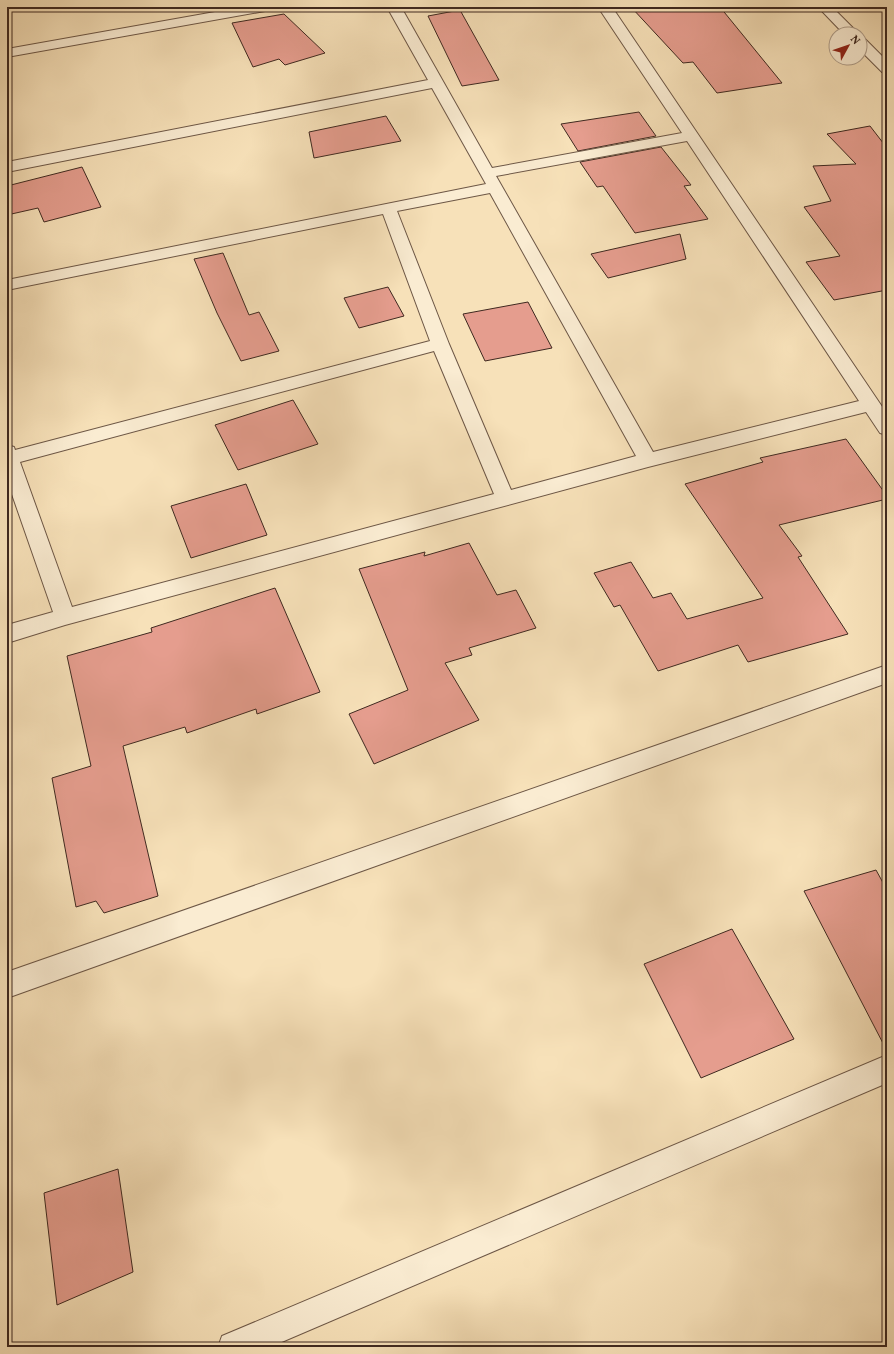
<svg xmlns="http://www.w3.org/2000/svg" width="894" height="1354" font-family="Vollkorn,serif">
<rect width="100%" height="100%" fill="#f7e1b9"/>
<filter id="stains"><feTurbulence type="fractalNoise" baseFrequency=".005" numOctaves="4"/><feColorMatrix values="0 0 0 0 .2 0 0 0 0 .09 0 0 0 0 .02 0 0 0 .5 -.17"/></filter>
<radialGradient id="worn" r=".72"><stop offset=".6" stop-color="#630" stop-opacity="0"/><stop offset="1" stop-color="#630" stop-opacity=".3"/></radialGradient>
<path fill="#e59d8e" stroke="#3f2920" d="M 631,7 L 720,7 L 782,83 L 717,93 L 693,62 L 683,63 Z
M 460,10 L 499,80 L 462,86 L 428,16 Z
M 284,14 L 325,53 L 285,65 L 279,59 L 253,67 L 232,23 Z
M 639,112 L 656,136 L 578,151 L 561,124 Z
M 386,116 L 401,141 L 314,158 L 309,132 Z
M 870,126 L 887,148 L 887,290 L 834,300 L 806,262 L 840,256 L 804,207 L 831,201 L 813,166 L 856,164 L 827,134 Z
M 661,147 L 691,185 L 684,186 L 708,219 L 635,233 L 603,186 L 597,187 L 580,162 Z
M 82,167 L 101,207 L 44,222 L 38,208 L 7,215 L 7,186 Z
M 680,234 L 686,259 L 608,278 L 591,254 Z
M 223,253 L 249,315 L 259,312 L 279,351 L 241,361 L 217,313 L 194,259 Z
M 388,287 L 404,316 L 359,328 L 344,298 Z
M 528,302 L 552,348 L 485,361 L 463,314 Z
M 293,400 L 318,444 L 238,470 L 215,425 Z
M 846,439 L 887,496 L 887,499 L 779,525 L 802,556 L 798,557 L 848,634 L 748,662 L 738,645 L 658,671 L 620,605 L 614,607 L 594,573 L 631,562 L 653,598 L 671,593 L 687,619 L 763,598 L 685,484 L 763,462 L 760,458 Z
M 246,484 L 267,535 L 191,558 L 171,506 Z
M 469,543 L 497,595 L 516,590 L 536,628 L 469,648 L 472,655 L 445,663 L 479,720 L 374,764 L 349,714 L 408,690 L 359,569 L 425,552 L 424,556 Z
M 275,588 L 320,692 L 257,714 L 256,709 L 187,733 L 185,727 L 123,746 L 158,896 L 104,913 L 96,901 L 76,907 L 52,778 L 91,766 L 67,656 L 152,632 L 151,628 Z
M 876,870 L 887,890 L 887,1051 L 804,891 Z
M 732,929 L 794,1039 L 701,1078 L 644,964 Z
M 118,1169 L 133,1272 L 57,1305 L 44,1193 Z"/>
<g fill="none" stroke-linecap="round" stroke-linejoin="round">
<g stroke="#6d5746" stroke-width="2">
<path id="minor" d="M 243,7 L 272,7 L 270,10 L 265,11 L 7,57 L 7,49 Z
M 387,7 L 401,7 L 492,168 L 682,133 L 598,7 L 612,7 L 887,414 L 887,435 L 880,433 L 866,412 L 648,467 L 65,625 L 7,643 L 7,625 L 53,612 L 7,480 L 7,445 L 14,447 L 15,450 L 430,341 L 383,214 L 7,290 L 7,280 L 486,184 L 432,88 L 7,172 L 7,162 L 428,80 ZM 687,141 L 859,401 L 653,452 L 496,176 ZM 490,193 L 636,456 L 511,490 L 449,344 L 397,211 ZM 434,351 L 494,494 L 72,607 L 20,462 Z
M 818,7 L 832,7 L 859,34 L 844,34 Z
M 860,38 L 865,39 L 887,61 L 887,73 L 882,72 L 860,50 Z
M 887,665 L 887,683 L 7,998 L 7,972 Z
M 887,1055 L 887,1083 L 270,1347 L 218,1347 L 222,1336 Z"/>
</g>
<use href="#minor" fill="#faecd2" fill-rule="evenodd"/>
</g>
<rect width="894" height="1354" fill="none" stroke="#f7e1b9" stroke-width="24"/>
<rect x="8" y="8" width="878" height="1338" fill="none" stroke="#3f2920" stroke-width="2"/>
<rect x="12" y="12" width="870" height="1330" fill="none" stroke="#3f2920"/>
<g transform="translate(848 46) rotate(50)"><circle r="19" fill="#faecd2" stroke="#af9e8b"/>
<path d="M0-3L7 15L0 10L-7 15Z" fill="#8f2418"/>
<text y="-6" font-size="11" font-weight="bold" text-anchor="middle" fill="#3f2920">N</text>
</g>
<rect width="100%" height="100%" filter="url(#stains)"/>
<rect width="100%" height="100%" fill="url(#worn)"/>
</svg>
